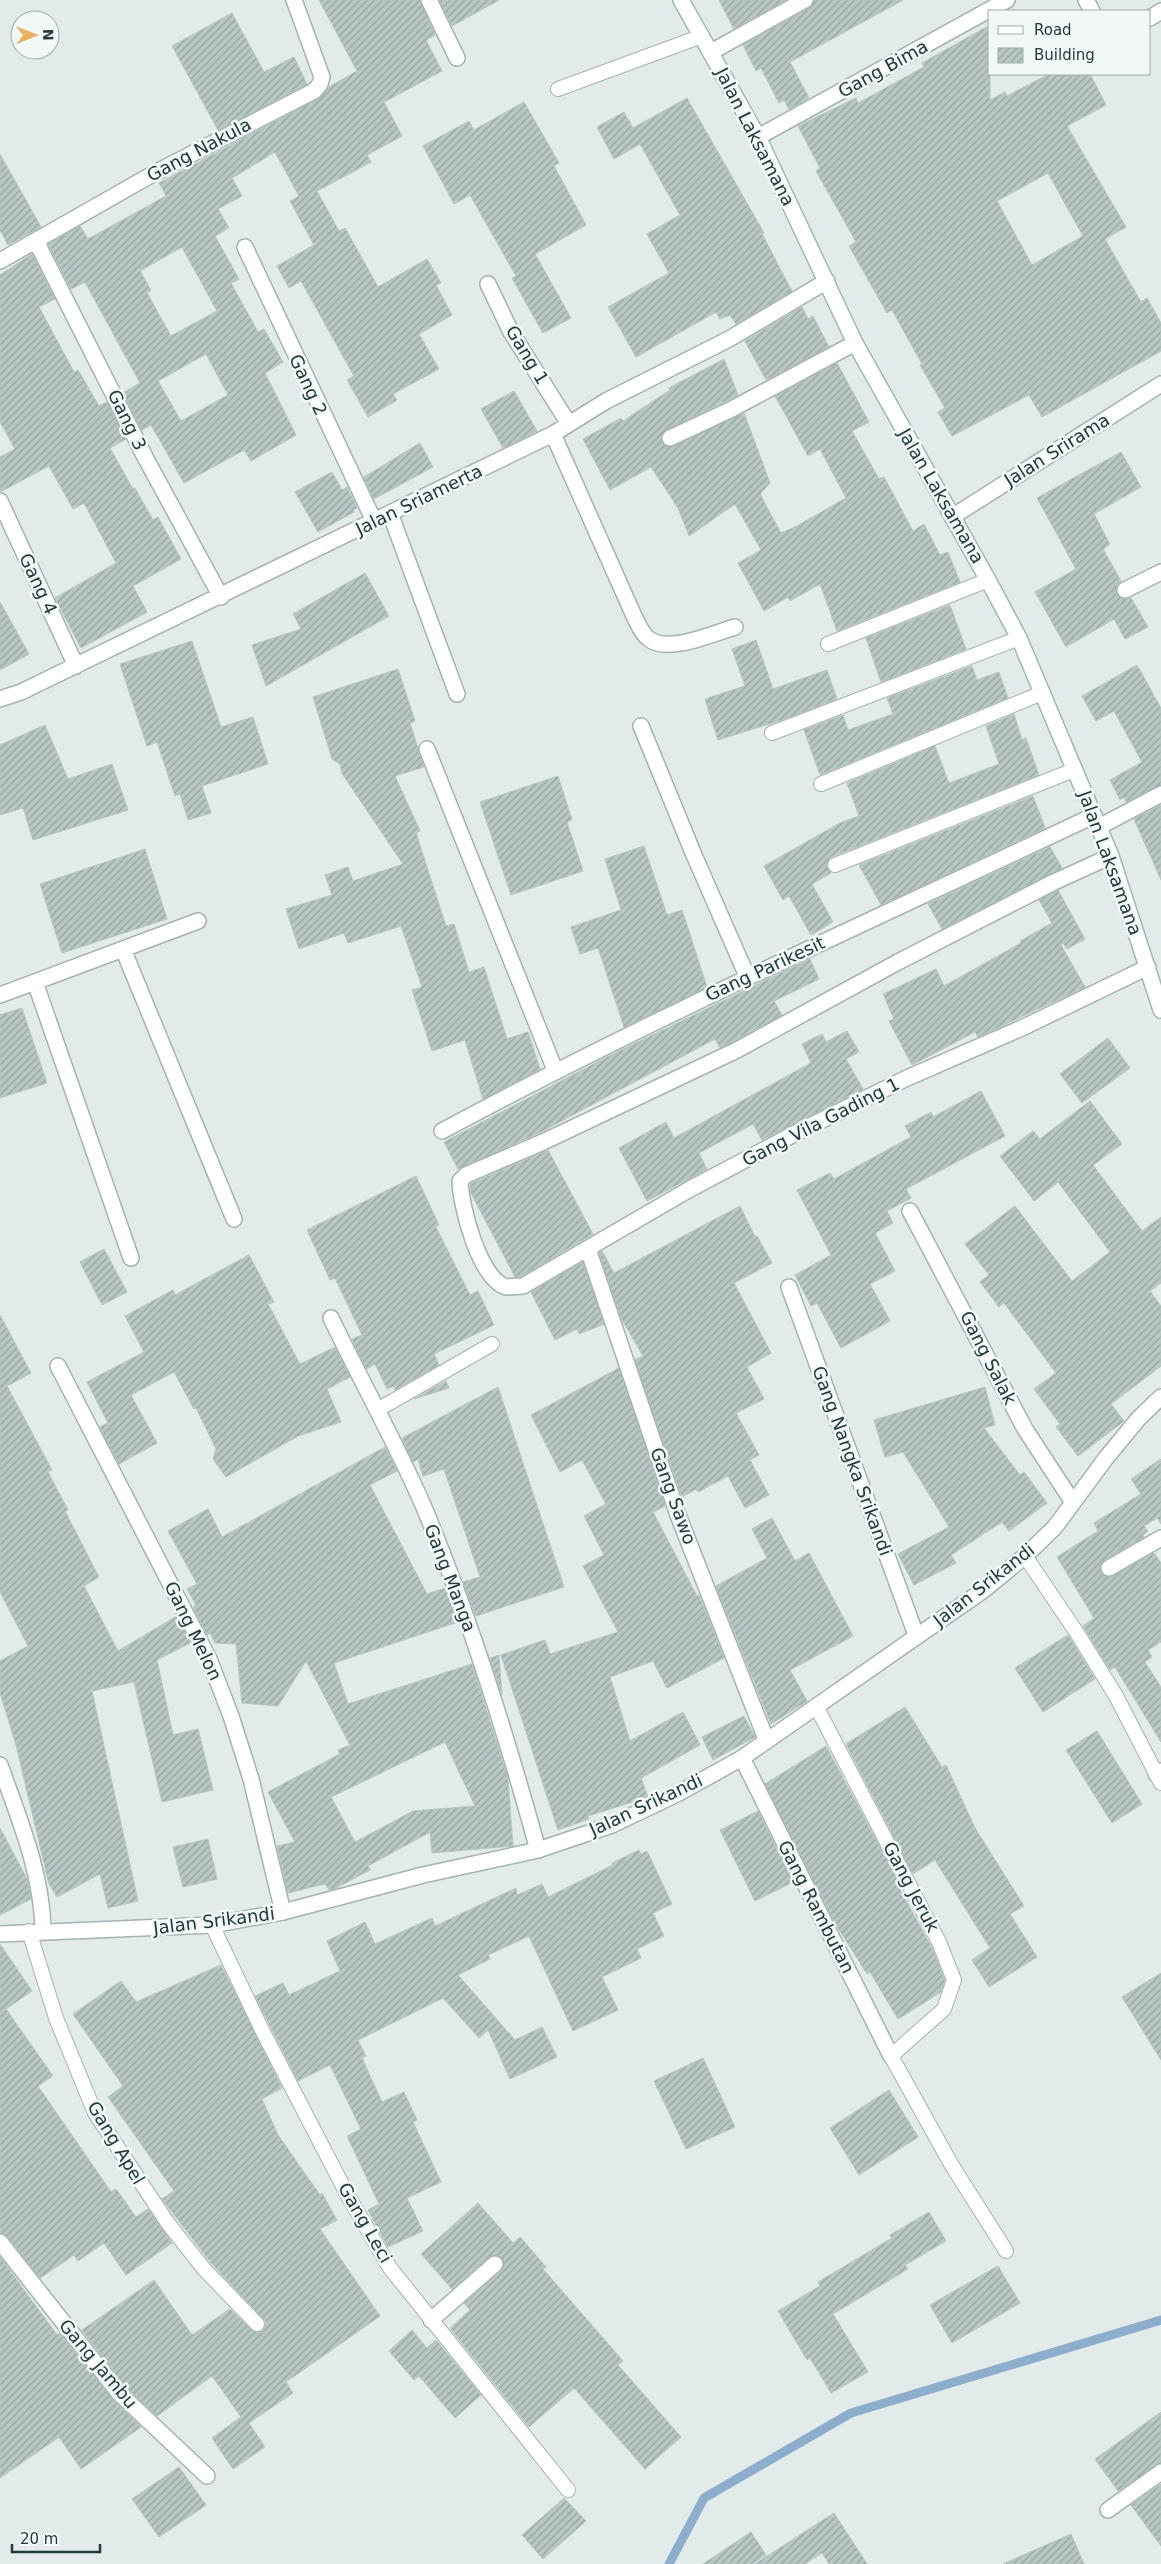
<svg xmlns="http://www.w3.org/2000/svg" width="1161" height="2564" font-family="'DejaVu Sans',sans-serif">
<defs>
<pattern id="building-hatch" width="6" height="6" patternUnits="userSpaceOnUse" patternTransform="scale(1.25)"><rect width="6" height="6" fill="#b8c6c4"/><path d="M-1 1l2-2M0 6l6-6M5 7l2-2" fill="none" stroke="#95a2a0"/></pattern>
</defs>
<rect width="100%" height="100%" fill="#e2ebea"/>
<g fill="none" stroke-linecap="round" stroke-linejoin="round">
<path stroke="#8dadcd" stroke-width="9" d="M 669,2564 L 704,2498 L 851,2413 L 1161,2320"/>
</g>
<path fill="url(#building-hatch)" stroke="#b5c5c3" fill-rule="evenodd" d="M 319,0 L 420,0 L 435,35 L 426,40 L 442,71 L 384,102 L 402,136 L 367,155 L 371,162 L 317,191 L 339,231 L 345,228 L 378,287 L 427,259 L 441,283 L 436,285 L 452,315 L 419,334 L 439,369 L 393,394 L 397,400 L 368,417 L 347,380 L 354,376 L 301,281 L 289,288 L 277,266 L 314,245 L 290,201 L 299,196 L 275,152 L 232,178 L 242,196 L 218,209 L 229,228 L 215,236 L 239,279 L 231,283 L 258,332 L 264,329 L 283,362 L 265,373 L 296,435 L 251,461 L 244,450 L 184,483 L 151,425 L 142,430 L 123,393 L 140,383 L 85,282 L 71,289 L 48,244 L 80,226 L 88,239 L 166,196 L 159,183 L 318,99 L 329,87 L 357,71 ZM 182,247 L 217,311 L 171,336 L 147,293 L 151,290 L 140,271 ZM 206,354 L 228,395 L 181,421 L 158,381 Z
M 439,0 L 499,0 L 452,26 Z
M 719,0 L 786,0 L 734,29 Z
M 814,0 L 903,0 L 790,62 L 809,98 L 789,109 L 784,100 L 779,103 L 761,68 L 756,71 L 743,45 L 810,8 Z
M 232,13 L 264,72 L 294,57 L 307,84 L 218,130 L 172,46 Z
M 990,25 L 990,100 L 1005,92 L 1007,96 L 1049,74 L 1090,74 L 1106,105 L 1067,126 L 1126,227 L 1105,239 L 1141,302 L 1147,298 L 1161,323 L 1161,351 L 1042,417 L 1029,395 L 952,436 L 938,412 L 945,408 L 920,365 L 922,364 L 892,310 L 887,313 L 849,246 L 856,242 L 816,171 L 820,168 L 798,126 L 856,98 L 858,103 L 924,67 L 922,63 ZM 1048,173 L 1083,236 L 1032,265 L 997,201 Z
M 687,98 L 764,233 L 762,234 L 792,291 L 736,324 L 730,315 L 720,319 L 716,312 L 636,357 L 608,307 L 669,273 L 647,234 L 680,215 L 640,144 L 614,159 L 597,127 L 624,112 L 633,128 Z
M 524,102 L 559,163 L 554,166 L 586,225 L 535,254 L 571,318 L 543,333 L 512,278 L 516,276 L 470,195 L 454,204 L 423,146 L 469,121 L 474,130 Z
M 0,154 L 41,227 L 8,245 L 0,230 Z
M 32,254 L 55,299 L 39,307 L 74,372 L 78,370 L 99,406 L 107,402 L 126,439 L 110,448 L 133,489 L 135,488 L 153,520 L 158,517 L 181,559 L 133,586 L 147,612 L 81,648 L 55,598 L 116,563 L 84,503 L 73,509 L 49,466 L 0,492 L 0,457 L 15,449 L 0,422 L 0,275 Z
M 802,307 L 808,319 L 813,316 L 829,347 L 766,380 L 745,341 Z
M 724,359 L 738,395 L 666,430 L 661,437 L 664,445 L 674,446 L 744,413 L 770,483 L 760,494 L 781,533 L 795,527 L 846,498 L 820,449 L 808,456 L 775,396 L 837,363 L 869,422 L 852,431 L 879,479 L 884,477 L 913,531 L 924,524 L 940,555 L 948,552 L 960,582 L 837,631 L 820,584 L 790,601 L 788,597 L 764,611 L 738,563 L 761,550 L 735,504 L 689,536 L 678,508 L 651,467 L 610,490 L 583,439 L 621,418 L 623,421 L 670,390 L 669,388 Z
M 514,391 L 537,431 L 503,448 L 481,409 Z
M 420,443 L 433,467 L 374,499 L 364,477 Z
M 1121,452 L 1141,487 L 1094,514 L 1110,544 L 1103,549 L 1121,581 L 1117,585 L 1116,594 L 1124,599 L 1131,598 L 1148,627 L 1125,639 L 1114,619 L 1066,647 L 1035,592 L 1076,569 L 1037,498 Z
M 332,472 L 342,490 L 347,487 L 357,508 L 353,510 L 354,512 L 318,532 L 295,492 Z
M 365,573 L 389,616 L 266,686 L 252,645 L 301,629 L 293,614 Z
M 0,602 L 29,654 L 0,670 Z
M 950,605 L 966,649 L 881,682 L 866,638 Z
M 756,640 L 773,689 L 827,670 L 837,699 L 785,719 L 718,740 L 705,699 L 745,686 L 732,649 Z
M 192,641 L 221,727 L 253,717 L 268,764 L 202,786 L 211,813 L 188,820 L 180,794 L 175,796 L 157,742 L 147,746 L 120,664 Z
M 1137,665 L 1161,708 L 1161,785 L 1126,802 L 1124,797 L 1120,800 L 1110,780 L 1142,762 L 1114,711 L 1096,721 L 1082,696 Z
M 972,666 L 977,680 L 999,672 L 1008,698 L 820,775 L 804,730 L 843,715 L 848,730 L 893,714 L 887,698 Z
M 398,669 L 415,721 L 410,723 L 424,767 L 395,776 L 420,831 L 416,833 L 446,926 L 454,924 L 469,972 L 484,967 L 507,1039 L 528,1032 L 540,1069 L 483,1099 L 465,1040 L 432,1051 L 412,990 L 422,987 L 401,926 L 348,943 L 344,933 L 299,949 L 286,909 L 332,895 L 325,875 L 348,867 L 353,881 L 403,864 L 341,772 L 341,765 L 332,759 L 313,697 Z
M 1014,714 L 1022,740 L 1026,738 L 1039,775 L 831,857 L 826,864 L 831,873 L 812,884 L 833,922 L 811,935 L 789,896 L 783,900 L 764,866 L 840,823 L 859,816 L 847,783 L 935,746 L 949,783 L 999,764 L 986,726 Z
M 45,725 L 68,779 L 112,764 L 128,810 L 33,840 L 23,808 L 0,815 L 0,745 Z
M 558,776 L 572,820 L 567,822 L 583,871 L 511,895 L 480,802 Z
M 1033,796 L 1045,828 L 881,905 L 859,865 Z
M 1161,805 L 1161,880 L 1134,819 Z
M 644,846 L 667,915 L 682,910 L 707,987 L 624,1027 L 598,948 L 580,954 L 571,927 L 621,910 L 605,859 Z
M 1050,847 L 1062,868 L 942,929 L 928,904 Z
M 145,849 L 167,919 L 62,953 L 40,884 Z
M 1058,890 L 1085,939 L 1067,949 L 1063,943 L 1061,945 L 1085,987 L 978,1037 L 975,1032 L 912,1065 L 889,1021 L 894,1019 L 883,994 L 936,969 L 944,986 L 1021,943 L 1020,941 L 1052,923 L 1039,900 Z
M 810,959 L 819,979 L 774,1001 L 782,1015 L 720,1048 L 715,1039 L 539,1133 L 458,1169 L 444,1142 L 607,1057 Z
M 22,1008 L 47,1083 L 0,1098 L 0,1015 Z
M 847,1031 L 859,1052 L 846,1059 L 863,1089 L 762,1140 L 753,1124 L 699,1153 L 707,1169 L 647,1201 L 619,1148 L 666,1122 L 674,1138 L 811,1063 L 802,1044 L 822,1034 L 826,1042 Z
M 1108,1038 L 1130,1068 L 1082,1103 L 1060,1074 Z
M 981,1091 L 1005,1136 L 906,1189 L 911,1198 L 887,1211 L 893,1223 L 875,1233 L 895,1271 L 870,1284 L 890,1321 L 841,1348 L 817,1303 L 811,1306 L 795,1275 L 831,1255 L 797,1190 L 830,1173 L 834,1179 L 911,1137 L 905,1126 L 931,1112 L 933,1117 Z
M 1090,1101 L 1122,1144 L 1093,1165 L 1142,1231 L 1161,1217 L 1161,1283 L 1150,1291 L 1161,1306 L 1161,1366 L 1111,1404 L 1124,1421 L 1078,1456 L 1056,1427 L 1060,1424 L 1034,1389 L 1056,1373 L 1004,1303 L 999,1307 L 980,1282 L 989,1275 L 965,1244 L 1015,1206 L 1072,1281 L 1110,1252 L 1058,1182 L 1034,1201 L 1000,1156 L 1033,1131 L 1040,1139 Z
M 548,1150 L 593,1234 L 520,1277 L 515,1277 L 471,1193 L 470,1184 Z
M 416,1176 L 439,1225 L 436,1227 L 470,1295 L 478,1291 L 494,1325 L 434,1354 L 439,1365 L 395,1390 L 394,1386 L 387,1389 L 375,1364 L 367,1369 L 362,1361 L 352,1339 L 362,1335 L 335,1278 L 330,1280 L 307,1230 Z
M 740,1206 L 755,1237 L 757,1236 L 772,1263 L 734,1283 L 771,1353 L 747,1367 L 764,1399 L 736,1413 L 759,1455 L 750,1460 L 769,1495 L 745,1508 L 728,1476 L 698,1492 L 696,1489 L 682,1497 L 635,1360 L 643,1356 L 621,1318 L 599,1253 L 602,1251 L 614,1273 Z
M 104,1249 L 127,1292 L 102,1305 L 80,1262 Z
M 249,1255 L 274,1302 L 268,1304 L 300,1364 L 335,1347 L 350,1377 L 327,1389 L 341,1422 L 298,1436 L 226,1477 L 213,1459 L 216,1449 L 196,1408 L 194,1409 L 174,1372 L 131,1395 L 157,1443 L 119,1464 L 100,1427 L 108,1423 L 87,1382 L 144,1352 L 125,1316 L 173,1290 L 175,1295 Z
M 583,1262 L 604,1324 L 579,1334 L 577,1329 L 555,1340 L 531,1292 Z
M 0,1315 L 31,1373 L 7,1386 L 52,1470 L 48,1472 L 68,1510 L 65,1511 L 99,1577 L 84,1586 L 118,1651 L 177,1616 L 190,1643 L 157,1660 L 173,1735 L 198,1729 L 213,1790 L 162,1802 L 134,1682 L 92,1691 L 138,1901 L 108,1908 L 100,1874 L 57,1897 L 49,1884 L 16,1745 L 0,1693 L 0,1661 L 28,1646 L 0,1592 Z
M 619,1368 L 665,1506 L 653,1512 L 697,1596 L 699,1595 L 724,1658 L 667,1688 L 653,1661 L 610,1677 L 630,1741 L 683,1712 L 700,1745 L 641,1778 L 648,1797 L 588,1816 L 589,1819 L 558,1830 L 501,1655 L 545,1640 L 550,1654 L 618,1632 L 583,1566 L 604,1555 L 584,1516 L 606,1504 L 582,1460 L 560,1472 L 531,1415 Z
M 446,1381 L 449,1388 L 414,1399 Z
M 498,1387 L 564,1587 L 476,1616 L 463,1582 L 480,1577 L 444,1469 L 423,1476 L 418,1459 L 413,1462 L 402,1438 Z
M 985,1387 L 995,1425 L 984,1428 L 1020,1475 L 1024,1472 L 1047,1503 L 1009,1531 L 1002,1522 L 951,1555 L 956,1563 L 914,1585 L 898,1554 L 949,1527 L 903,1452 L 885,1457 L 874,1420 Z
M 385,1447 L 397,1471 L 370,1485 L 427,1594 L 446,1588 L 458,1622 L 334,1663 L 348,1704 L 472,1664 L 508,1779 L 513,1846 L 432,1853 L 430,1832 L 368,1866 L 370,1870 L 336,1888 L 329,1890 L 325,1884 L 288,1893 L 277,1846 L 295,1842 L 268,1792 L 340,1754 L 338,1750 L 350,1745 L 306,1661 L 278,1706 L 242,1703 L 236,1644 L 215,1643 L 210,1633 L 207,1635 L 193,1607 L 196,1605 L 187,1589 L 197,1584 L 168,1531 L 208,1509 L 222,1537 ZM 445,1742 L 475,1806 L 413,1811 L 355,1842 L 331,1797 Z
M 1161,1459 L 1161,1524 L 1157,1518 L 1144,1526 L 1148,1531 L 1143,1535 L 1144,1537 L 1104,1560 L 1100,1568 L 1104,1576 L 1113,1576 L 1154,1553 L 1161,1563 L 1161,1642 L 1148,1650 L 1152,1657 L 1145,1662 L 1161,1687 L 1161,1742 L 1115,1667 L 1110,1670 L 1083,1626 L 1094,1618 L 1057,1557 L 1098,1531 L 1094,1523 L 1141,1494 L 1131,1479 Z
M 772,1518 L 795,1561 L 809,1553 L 853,1636 L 790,1670 L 807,1701 L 771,1724 L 716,1586 L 767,1558 L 752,1529 Z
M 1068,1635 L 1095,1679 L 1043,1712 L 1015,1668 Z
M 499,1655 L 502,1695 L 490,1658 Z
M 905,1707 L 942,1767 L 946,1765 L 975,1828 L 1024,1906 L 1010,1914 L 1037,1957 L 989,1987 L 972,1960 L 990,1948 L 935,1860 L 913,1874 L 846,1744 Z
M 744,1716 L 755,1737 L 713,1760 L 702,1737 Z
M 1097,1731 L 1142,1804 L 1112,1823 L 1066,1750 Z
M 826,1746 L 899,1883 L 897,1884 L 931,1946 L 945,1980 L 941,1992 L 898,2019 L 870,1972 L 867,1974 L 835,1923 L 765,1784 Z
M 758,1811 L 793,1882 L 755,1901 L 720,1830 Z
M 0,1828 L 27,1879 L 31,1899 L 0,1915 Z
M 208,1839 L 217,1879 L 183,1887 L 173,1847 Z
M 639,1850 L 641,1854 L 647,1851 L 672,1904 L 653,1913 L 664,1936 L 637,1949 L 641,1958 L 602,1977 L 618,2010 L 573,2031 L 529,1936 L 488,1955 L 490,1959 L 458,1975 L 515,2040 L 542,2027 L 557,2057 L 510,2079 L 488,2030 L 479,2038 L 443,1998 L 358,2040 L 366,2056 L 362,2058 L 382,2102 L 404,2092 L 417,2120 L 413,2122 L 441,2182 L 407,2198 L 423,2231 L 388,2247 L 368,2210 L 379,2204 L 347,2136 L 361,2129 L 330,2065 L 298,2081 L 255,1996 L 283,1983 L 289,1995 L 340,1971 L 327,1941 L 365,1922 L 375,1944 L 432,1918 L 435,1926 L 516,1888 L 517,1895 L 542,1884 L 548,1897 L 613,1865 L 612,1863 Z
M 0,1944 L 32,1991 L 6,2009 L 53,2076 L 38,2086 L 111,2192 L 116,2189 L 136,2217 L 148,2209 L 172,2243 L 126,2275 L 104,2243 L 78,2261 L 74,2255 L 40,2278 L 7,2236 L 0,2233 Z
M 221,1965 L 282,2088 L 262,2099 L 278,2135 L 320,2195 L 322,2193 L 337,2220 L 320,2229 L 380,2316 L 286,2382 L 293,2393 L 249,2423 L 265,2447 L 233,2469 L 212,2438 L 241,2417 L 212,2376 L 157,2416 L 126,2387 L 82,2330 L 154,2280 L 192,2335 L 230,2309 L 254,2332 L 263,2331 L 266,2322 L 211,2263 L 162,2199 L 174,2191 L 108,2097 L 123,2086 L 73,2014 L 121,1981 L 136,2002 Z
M 1161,1973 L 1161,2060 L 1122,1997 Z
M 703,2058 L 735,2127 L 686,2149 L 654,2081 Z
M 889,2090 L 918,2137 L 859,2175 L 830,2128 Z
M 478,2203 L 513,2243 L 520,2237 L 546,2267 L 543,2269 L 623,2361 L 618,2365 L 681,2437 L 645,2469 L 574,2388 L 529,2427 L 450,2328 L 470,2310 L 464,2303 L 501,2271 L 504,2262 L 498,2255 L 489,2257 L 452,2289 L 421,2254 Z
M 929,2212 L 946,2241 L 905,2265 L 908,2269 L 833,2314 L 868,2372 L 831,2393 L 810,2358 L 807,2360 L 778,2311 L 820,2286 L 818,2282 L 892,2238 L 890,2235 Z
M 0,2257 L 57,2335 L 60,2333 L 112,2399 L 141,2427 L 81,2469 L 59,2437 L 0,2478 Z
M 998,2266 L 1020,2303 L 952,2343 L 930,2305 Z
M 412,2330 L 427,2348 L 436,2340 L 481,2395 L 455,2418 L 419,2376 L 414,2380 L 389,2351 Z
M 1161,2412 L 1161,2463 L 1118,2491 L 1095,2459 Z
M 179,2467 L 206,2505 L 159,2537 L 132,2499 Z
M 1161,2484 L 1161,2546 L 1131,2505 Z
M 564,2498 L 586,2521 L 543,2559 L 522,2535 Z
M 834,2513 L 867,2564 L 829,2564 L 822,2553 L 805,2564 L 755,2564 Z
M 751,2532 L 766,2555 L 752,2564 L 703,2564 Z
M 1071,2534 L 1084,2564 L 1003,2564 Z"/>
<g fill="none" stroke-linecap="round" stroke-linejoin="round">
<g stroke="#a5b2b2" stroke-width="16">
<path id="service" d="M 558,89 L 702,36
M 828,644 L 988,580
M 772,733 L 1019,638
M 821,784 L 1042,693
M 835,865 L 1074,770
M 379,1409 L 492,1344
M 1025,1556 L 1077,1633 L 1116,1696 L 1161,1783
M 816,1706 L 939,1942 L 954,1980 L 944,2009 L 891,2056 L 951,2164 L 1006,2251
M 212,1925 L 262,2030 L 347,2194 L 390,2268 L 568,2490
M 29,1931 L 56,2018 L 95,2113 L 167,2222 L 204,2269 L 257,2324"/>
</g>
<g stroke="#a5b2b2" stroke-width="18">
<path id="minor" d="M 429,0 L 457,58
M 1086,0 L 1092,11
M 1150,18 L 1161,11
M 711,52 L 805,0
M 758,137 L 1007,0
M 36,241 L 145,457 L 221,597
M 245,247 L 374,521
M 0,261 L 151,175 L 314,91 L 320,84 L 322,77 L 294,0
M 488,284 L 511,332 L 569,424
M 553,434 L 634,616 C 638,624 642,634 649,639 C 668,654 714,633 735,627
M 670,438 L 732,409 L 855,343
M 0,501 L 76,666
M 390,513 L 457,694
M 952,517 L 1161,384
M 1125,590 L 1161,572
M 0,699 L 21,692 L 553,434 L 606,401 L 729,339 L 827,281
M 641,726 L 694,855 L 747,976
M 427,749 L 555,1070
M 1099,827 L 1161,794
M 1111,856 L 1052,883 L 898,962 L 737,1050 L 543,1142 L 466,1175 L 460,1181 C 461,1207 479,1278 506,1287 L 523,1286 L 690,1189 L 792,1135 L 907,1078 L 1024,1027 L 1148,967
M 123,949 L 234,1219
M 35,982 L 131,1258
M 0,995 L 198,921
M 442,1131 C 654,1017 875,919 1093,816
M 910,1211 L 1025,1429 L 1072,1501
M 588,1249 L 678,1515 L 766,1739
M 789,1287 L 916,1635
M 331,1318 C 361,1381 395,1441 423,1505 C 470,1617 506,1734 538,1850
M 58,1366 L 209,1659 L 231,1716 L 251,1779 L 283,1912
M 1109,1568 L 1161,1538
M 742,1758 L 891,2056
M 0,1765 C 19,1819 42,1872 43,1930
M 1156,1774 L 1161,1771
M 0,2242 L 119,2393 L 207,2476
M 431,2320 L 495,2264
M 1108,2510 L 1161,2472"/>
</g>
<g stroke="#a5b2b2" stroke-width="18">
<path id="tertiary" d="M 0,1934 L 212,1925 L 283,1912 L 423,1875 L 538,1850 L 612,1825 L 679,1793 L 742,1758 L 985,1589 L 1025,1556 L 1055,1527 L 1106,1458 L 1139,1418 L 1161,1397"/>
</g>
<g stroke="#a1b6b6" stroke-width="18">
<path id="secondary" d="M 681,0 L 758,137 L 855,343 L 988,580 L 1019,638 L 1111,856 L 1161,1010"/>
</g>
<use href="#service" stroke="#fff" stroke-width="14"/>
<use href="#minor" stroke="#fff" stroke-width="15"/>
<use href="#tertiary" stroke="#fff" stroke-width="15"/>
<use href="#secondary" stroke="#fff" stroke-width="15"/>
</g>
<g text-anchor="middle" stroke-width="5" stroke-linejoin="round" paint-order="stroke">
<g font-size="18" fill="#23393b" stroke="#f2f8f7">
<text transform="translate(883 69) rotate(-29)" y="6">Gang Bima</text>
<text transform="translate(755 137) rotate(63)" y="6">Jalan Laksamana</text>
<text transform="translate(199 150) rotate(-28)" y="6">Gang Nakula</text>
<text transform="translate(527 355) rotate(59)" y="6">Gang 1</text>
<text transform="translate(308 385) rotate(65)" y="6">Gang 2</text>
<text transform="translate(127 420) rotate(64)" y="6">Gang 3</text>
<text transform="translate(1057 450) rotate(-32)" y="6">Jalan Srirama</text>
<text transform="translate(941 496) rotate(60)" y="6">Jalan Laksamana</text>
<text transform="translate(419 500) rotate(-26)" y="6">Jalan Sriamerta</text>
<text transform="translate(38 584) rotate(65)" y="6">Gang 4</text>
<text transform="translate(1110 863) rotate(70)" y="6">Jalan Laksamana</text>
<text transform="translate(765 969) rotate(-25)" y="6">Gang Parikesit</text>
<text transform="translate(821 1122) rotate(-27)" y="6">Gang Vila Gading 1</text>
<text transform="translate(988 1358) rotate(63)" y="6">Gang Salak</text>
<text transform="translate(852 1461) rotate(70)" y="6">Gang Nangka Srikandi</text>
<text transform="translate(673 1496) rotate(70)" y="6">Gang Sawo</text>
<text transform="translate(450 1578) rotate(69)" y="6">Gang Manga</text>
<text transform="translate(984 1585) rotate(-38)" y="6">Jalan Srikandi</text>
<text transform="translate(193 1631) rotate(64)" y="6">Gang Melon</text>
<text transform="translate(646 1805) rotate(-25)" y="6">Jalan Srikandi</text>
<text transform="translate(911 1887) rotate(62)" y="6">Gang Jeruk</text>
<text transform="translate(816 1907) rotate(63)" y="6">Gang Rambutan</text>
<text transform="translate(214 1921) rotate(-7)" y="6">Jalan Srikandi</text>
<text transform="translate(116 2143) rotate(59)" y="6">Gang Apel</text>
<text transform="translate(365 2223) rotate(60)" y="6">Gang Leci</text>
<text transform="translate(98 2364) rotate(50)" y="6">Gang Jambu</text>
</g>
</g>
<rect x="988" y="10" width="162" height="65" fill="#f2f8f7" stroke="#9facac"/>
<rect x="998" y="26" width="25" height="8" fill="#ffffff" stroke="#9facac"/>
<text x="1034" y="35" font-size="15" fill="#23393b">Road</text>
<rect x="998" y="48" width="25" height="15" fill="url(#building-hatch)" stroke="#9facac"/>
<text x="1034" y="60" font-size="15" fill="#23393b">Building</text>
<g transform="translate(35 35) rotate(89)"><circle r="24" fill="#f2f8f7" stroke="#9facac"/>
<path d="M0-4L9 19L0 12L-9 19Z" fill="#e9b262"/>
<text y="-8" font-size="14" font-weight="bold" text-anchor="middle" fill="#23393b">N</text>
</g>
<path d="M12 2544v8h88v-8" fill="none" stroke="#23393b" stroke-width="2.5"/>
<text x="20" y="2544" font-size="15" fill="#23393b" stroke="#f2f8f7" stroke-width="4" paint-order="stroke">20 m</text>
</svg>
